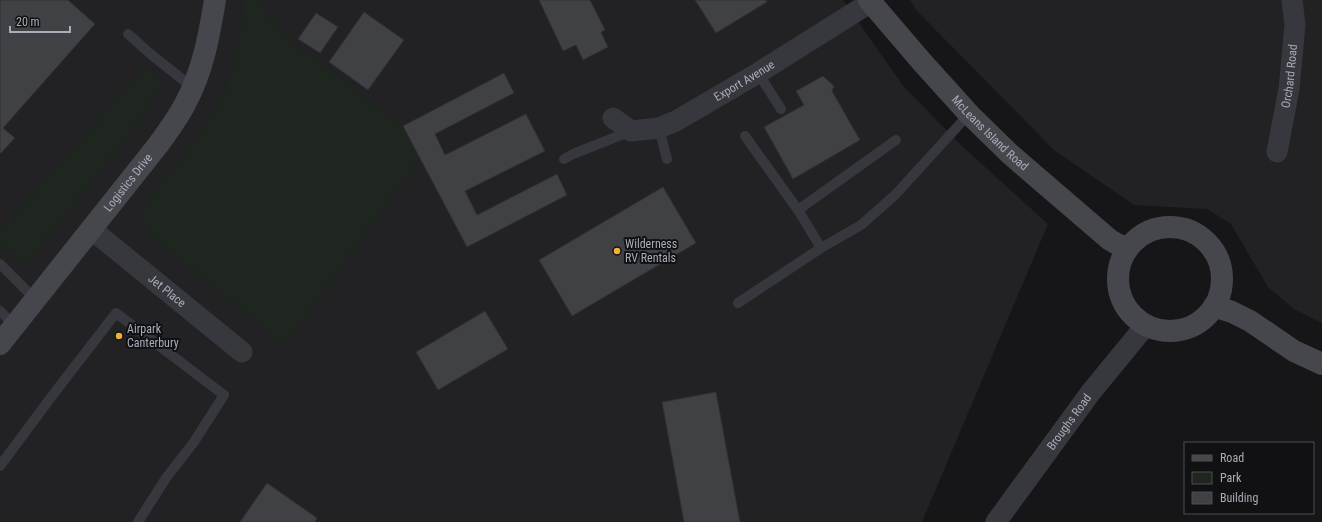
<svg xmlns="http://www.w3.org/2000/svg" width="1322" height="522" font-family="'Roboto Condensed',sans-serif">
<rect width="100%" height="100%" fill="#161618"/>
<path fill="#222225" d="M 0,0 L 843,0 L 904,87 L 964,148 L 1048,224 L 922,522 L 0,522 Z
M 910,0 L 1322,0 L 1322,323 L 1294,309 L 1268,287 L 1231,224 L 1207,209 L 1134,205 L 1054,150 L 917,11 Z"/>
<path fill="#1e261f" d="M 244,0 L 258,0 L 292,43 L 308,57 L 310,54 L 405,129 L 420,158 L 285,346 L 146,233 L 146,226 L 141,219 L 145,204 C 175,166 213,124 229,78 C 238,53 240,26 244,0 Z
M 145,67 L 164,83 L 143,117 L 25,268 L 0,245 L 0,230 Z"/>
<path fill="#404145" stroke="#303034" d="M 0,0 L 68,0 L 95,24 L 3,128 L 15,138 L 0,154 Z
M 539,0 L 590,0 L 605,30 L 601,32 L 608,47 L 583,60 L 576,45 L 563,51 Z
M 695,0 L 766,0 L 767,2 L 716,33 Z
M 364,12 L 404,40 L 368,90 L 329,62 Z
M 316,13 L 338,27 L 320,53 L 298,39 Z
M 504,73 L 514,93 L 435,134 L 445,155 L 526,114 L 545,151 L 465,191 L 477,215 L 557,174 L 567,195 L 467,247 L 403,126 Z
M 823,76 L 834,86 L 832,91 L 860,140 L 793,179 L 764,127 L 804,105 L 796,91 Z
M 663,187 L 696,243 L 572,316 L 539,260 Z
M 485,311 L 508,349 L 438,390 L 416,352 Z
M 716,392 L 740,522 L 684,522 L 662,402 Z
M 267,483 L 317,518 L 315,522 L 240,522 Z"/>
<g fill="none" stroke-linecap="round" stroke-linejoin="round">
<path stroke="#37383d" stroke-width="10" d="M 128,34 L 153,56 L 192,87
M 758,73 L 781,109
M 659,128 L 667,159
M 745,136 L 798,210 L 821,248
M 564,159 L 573,154 L 631,131
M 798,210 L 896,140
M 0,264 L 36,300
M 738,303 L 821,248 L 861,225 L 895,195 L 969,114
M 0,311 L 15,326
M 0,466 L 55,392 L 116,313 L 224,395 L 194,442 L 166,478 L 138,522"/>
<g stroke="#37383d" stroke-width="21">
<path id="s1" d="M 613,118 L 631,131 L 659,128 L 676,121 L 758,73 L 871,2"/>
<path id="s2" d="M 1277,152 L 1289,89 L 1295,25 L 1292,0"/>
<path id="s3" d="M 91,229 L 242,352"/>
<path id="s4" d="M 996,522 L 1091,392 L 1146,325"/>
</g>
<g stroke="#45474d" stroke-width="22">
<path id="s5" d="M 869,0 L 922,62 L 969,114 L 1010,154 L 1110,240 L 1119,245 L 1128,247"/>
<circle cx="1170" cy="279" r="52"/>
<path d="M 1214,306 L 1232,312 L 1250,321 L 1294,351 L 1322,364"/>
<path id="s6" d="M 0,344 L 158,145 C 168,131 178,118 185,104 C 203,71 209,36 215,0"/>
</g>
</g>
<g fill="#f2b134" stroke="#111113" stroke-width="1.5">
<circle cx="617" cy="251" r="4"/>
<circle cx="119" cy="336" r="4"/>
</g>
<g text-anchor="middle" stroke-width="4" stroke-linejoin="round" paint-order="stroke">
<g font-size="12" fill="#a8adb8" stroke="#111113">
<text dy="4" stroke="none"><textPath href="#s2" startOffset="77">Orchard Road</textPath></text>
<text dy="4" stroke="none"><textPath href="#s1" startOffset="148">Export Avenue</textPath></text>
<text dy="4" stroke="none"><textPath href="#s5" startOffset="180">McLeans Island Road</textPath></text>
<text dy="4" stroke="none"><textPath href="#s6" startOffset="206">Logistics Drive</textPath></text>
<text dy="4" stroke="none"><textPath href="#s3" startOffset="98">Jet Place</textPath></text>
<text dy="4" stroke="none"><textPath href="#s4" startOffset="124">Broughs Road</textPath></text>
</g>
<g font-size="12" fill="#a8adb8" stroke="#111113" text-anchor="start">
<text x="625" y="248">Wilderness<tspan x="625" dy="14">RV Rentals</tspan></text>
<text x="127" y="333">Airpark<tspan x="127" dy="14">Canterbury</tspan></text>
</g>
</g>
<rect x="1184" y="442" width="130" height="72" fill="#111113" stroke="#4d4f55"/>
<rect x="1192" y="455" width="20" height="6" fill="#45474d" stroke="#4d4f55"/>
<text x="1220" y="462" font-size="12" fill="#a8adb8">Road</text>
<rect x="1192" y="472" width="20" height="12" fill="#1e261f" stroke="#4d4f55"/>
<text x="1220" y="482" font-size="12" fill="#a8adb8">Park</text>
<rect x="1192" y="492" width="20" height="12" fill="#404145" stroke="#4d4f55"/>
<text x="1220" y="502" font-size="12" fill="#a8adb8">Building</text>
<path d="M10 26v6h60v-6" fill="none" stroke="#a8adb8" stroke-width="2"/>
<text x="16" y="26" font-size="12" fill="#a8adb8" stroke="#111113" stroke-width="3" paint-order="stroke">20 m</text>
</svg>
